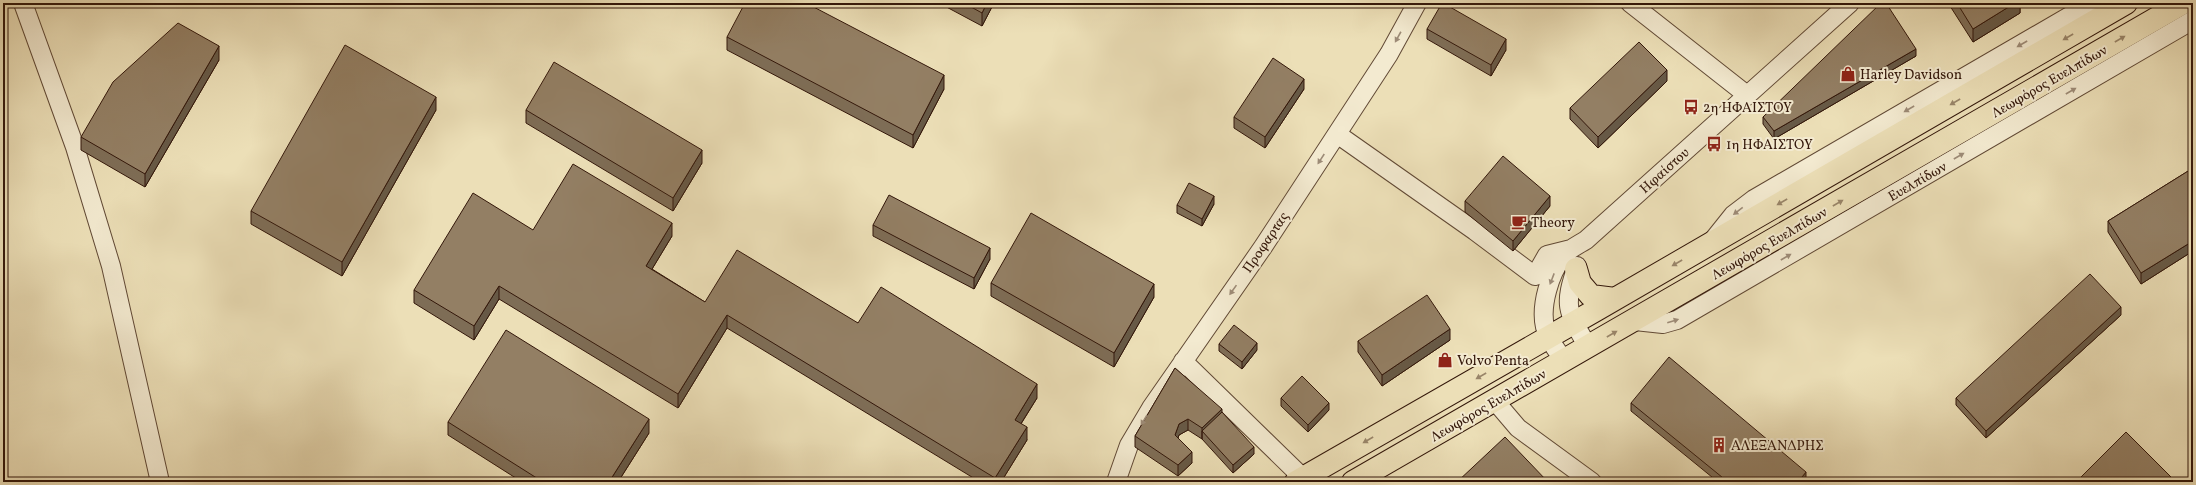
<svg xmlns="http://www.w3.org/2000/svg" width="2196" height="485" font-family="Vollkorn,serif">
<rect width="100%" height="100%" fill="#ecdfb7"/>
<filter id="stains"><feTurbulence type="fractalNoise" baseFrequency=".005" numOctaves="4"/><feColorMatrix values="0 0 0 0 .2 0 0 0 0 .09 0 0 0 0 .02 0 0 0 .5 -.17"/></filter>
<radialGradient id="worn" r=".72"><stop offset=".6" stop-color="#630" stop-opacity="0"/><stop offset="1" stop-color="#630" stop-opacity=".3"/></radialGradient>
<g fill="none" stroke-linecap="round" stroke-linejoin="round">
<g stroke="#614935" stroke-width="20">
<path id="minor" d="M 23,3 L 75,147 L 111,266 L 160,482
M 1630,3 L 1747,95
M 1337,134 L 1475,231 L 1535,276 L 1547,255 L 1571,249
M 1713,240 L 1733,215 L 1754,199 L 2092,3
M 1577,266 C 1563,306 1567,311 1588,347
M 1635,321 L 1663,324 L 1677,320 L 2193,20
M 1183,361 L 1303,478
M 1564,361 C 1557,350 1548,340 1545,327 C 1540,305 1550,274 1563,256 C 1569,249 1578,245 1586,240 L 1850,3
M 1495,401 L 1518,428 L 1592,482
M 1116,482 L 1129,445 L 1151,408 L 1263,247 L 1389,54 L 1417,3"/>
</g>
<g stroke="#33170a" stroke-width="24">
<path id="major" d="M 1576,269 L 1580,283 L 1591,296 L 1615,299
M 1296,482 L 1596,310 L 2126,3
M 1353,482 L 2183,3"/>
</g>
<use href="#minor" stroke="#f3ead0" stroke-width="18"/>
<use href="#major" stroke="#ecdfb7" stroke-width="22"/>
</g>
<path fill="#7e6d56" stroke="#33170a" d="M 939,3 L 994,3 L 982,26 Z
M 1950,3 L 2020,3 L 2020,13 L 1973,42 L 1950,6 Z
M 1427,29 L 1506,50 L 1491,76 L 1427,39 Z
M 727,37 L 944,89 L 913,148 L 727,50 Z
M 1916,56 L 1774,139 L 1763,124 L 1763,117 Z
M 219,60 L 145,187 L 81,150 L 81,137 Z
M 1667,81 L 1598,148 L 1570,119 L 1570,108 Z
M 1304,89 L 1265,148 L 1234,128 L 1234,117 Z
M 436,110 L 342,276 L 251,224 L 251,211 Z
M 526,110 L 702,163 L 673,211 L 526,123 Z
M 2193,168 L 2193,251 L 2141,284 L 2108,232 L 2108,221 Z
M 1465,201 L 1550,206 L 1513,251 L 1465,212 Z
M 1214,204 L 1202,226 L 1177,213 L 1177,205 Z
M 873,225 L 990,259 L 974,289 L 873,236 Z
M 672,236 L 652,269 L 705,302 L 858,323 L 1037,398 L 1021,424 L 1027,440 L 1001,482 L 980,482 L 727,328 L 678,408 L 499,299 L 474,340 L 414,303 L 414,290 Z
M 991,283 L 1154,297 L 1114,367 L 991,296 Z
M 2121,315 L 1986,438 L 1956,405 L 1956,398 Z
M 1450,340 L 1382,386 L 1358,352 L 1358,341 Z
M 1219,344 L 1257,350 L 1242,369 L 1219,351 Z
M 1175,368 L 1222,412 L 1254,454 L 1233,473 L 1202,439 L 1188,430 L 1179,435 L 1178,438 L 1192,463 L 1178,476 L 1135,447 L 1135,436 Z
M 1281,398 L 1329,410 L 1308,432 L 1281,406 Z
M 1631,403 L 1806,480 L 1804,482 L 1718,482 L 1631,411 Z
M 448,422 L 649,433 L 618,482 L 522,482 L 448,435 Z"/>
<path fill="#675946" stroke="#33170a" d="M 987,3 L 994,3 L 982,26 L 982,13 Z
M 2015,3 L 2020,3 L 2020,13 L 1973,42 L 1973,29 Z
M 1506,39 L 1506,50 L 1491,76 L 1491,65 Z
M 219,46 L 219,60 L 145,187 L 145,174 Z
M 1916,49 L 1916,56 L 1774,139 L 1774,131 Z
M 1667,70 L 1667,81 L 1598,148 L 1598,137 Z
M 944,75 L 944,89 L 913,148 L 913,135 Z
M 1304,79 L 1304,89 L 1265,148 L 1265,137 Z
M 436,97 L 436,110 L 342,276 L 342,262 Z
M 702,150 L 702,163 L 673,211 L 673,198 Z
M 1214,196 L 1214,204 L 1202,226 L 1202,219 Z
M 1550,196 L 1550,206 L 1513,251 L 1513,241 Z
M 672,223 L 672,236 L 646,279 L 646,266 Z
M 2193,241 L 2193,251 L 2141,284 L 2141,273 Z
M 990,248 L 990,259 L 974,289 L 974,278 Z
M 1154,284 L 1154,297 L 1114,367 L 1114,353 Z
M 499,286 L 499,299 L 474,340 L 474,326 Z
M 2121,307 L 2121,315 L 1986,438 L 1986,431 Z
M 727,315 L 727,328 L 678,408 L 678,394 Z
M 1450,329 L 1450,340 L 1382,386 L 1382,375 Z
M 1257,343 L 1257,350 L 1242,369 L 1242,362 Z
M 1037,384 L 1037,398 L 1015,433 L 1015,420 Z
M 1329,403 L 1329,410 L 1308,432 L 1308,425 Z
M 1222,409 L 1222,420 L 1202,431 L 1202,439 L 1202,428 Z
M 649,419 L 649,433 L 618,482 L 609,482 Z
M 1188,419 L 1188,430 L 1179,435 L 1175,446 L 1175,435 L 1179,424 Z
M 1027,427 L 1027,440 L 1001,482 L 995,482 L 995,478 Z
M 1254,447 L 1254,454 L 1233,473 L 1233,465 Z
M 1192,452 L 1192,463 L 1178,476 L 1178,465 Z
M 1806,472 L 1806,480 L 1804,482 L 1798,482 Z"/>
<path fill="#937f64" stroke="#33170a" d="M 745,3 L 806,3 L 944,75 L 913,135 L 727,37 Z
M 964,3 L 987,3 L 982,13 Z
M 1442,3 L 1443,3 L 1506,39 L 1491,65 L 1427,29 Z
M 1881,3 L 1886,3 L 1916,49 L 1774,131 L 1763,117 Z
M 1957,3 L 2015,3 L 1973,29 Z
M 178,23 L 219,46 L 145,174 L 81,137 L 113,82 Z
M 1639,42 L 1667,70 L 1598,137 L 1570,108 Z
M 345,45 L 436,97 L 342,262 L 251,211 Z
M 1273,58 L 1304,79 L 1265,137 L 1234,117 Z
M 554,62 L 702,150 L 673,198 L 526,110 Z
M 1503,156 L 1550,196 L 1513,241 L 1465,201 Z
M 573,164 L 672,223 L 646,266 L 705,302 L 737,250 L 858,323 L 881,287 L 1037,384 L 1015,420 L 1027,427 L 995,478 L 727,315 L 678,394 L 499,286 L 474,326 L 414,290 L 473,193 L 533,230 Z
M 2193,168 L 2193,241 L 2141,273 L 2108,221 Z
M 1189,183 L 1214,196 L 1202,219 L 1177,205 Z
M 889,195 L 990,248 L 974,278 L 873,225 Z
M 1031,213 L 1154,284 L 1114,353 L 991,283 Z
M 2090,274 L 2121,307 L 1986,431 L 1956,398 Z
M 1427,295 L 1450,329 L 1382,375 L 1358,341 Z
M 1234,325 L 1257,343 L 1242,362 L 1219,344 Z
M 506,330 L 649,419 L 609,482 L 543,482 L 448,422 Z
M 1669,357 L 1806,472 L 1798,482 L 1728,482 L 1631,403 Z
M 1175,368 L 1222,409 L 1202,428 L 1188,419 L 1179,424 L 1175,435 L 1192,452 L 1178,465 L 1135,436 Z
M 1302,376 L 1329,403 L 1308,425 L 1281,398 Z
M 1222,412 L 1254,447 L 1233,465 L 1202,431 Z
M 2126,432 L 2176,482 L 2078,482 L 2077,481 Z
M 1505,437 L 1548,482 L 1457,482 Z"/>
<defs><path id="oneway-solid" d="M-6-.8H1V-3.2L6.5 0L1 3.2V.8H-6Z"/></defs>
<g fill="#9d8b77">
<use href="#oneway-solid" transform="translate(1398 37) rotate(119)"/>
<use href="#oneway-solid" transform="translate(2022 44) rotate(150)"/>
<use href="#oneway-solid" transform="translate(2071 91) rotate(-30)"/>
<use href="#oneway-solid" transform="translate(1909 109) rotate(150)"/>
<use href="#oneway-solid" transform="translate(1959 156) rotate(-30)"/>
<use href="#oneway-solid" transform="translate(1321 159) rotate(123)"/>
<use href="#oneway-solid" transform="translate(1738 211) rotate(142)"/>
<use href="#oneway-solid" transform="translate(1786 257) rotate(-30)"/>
<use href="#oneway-solid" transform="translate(1552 279) rotate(111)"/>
<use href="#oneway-solid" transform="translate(1233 290) rotate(125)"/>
<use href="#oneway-solid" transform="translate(1673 321) rotate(-17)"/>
<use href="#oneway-solid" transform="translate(1144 420) rotate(121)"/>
</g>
<g fill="#998569">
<use href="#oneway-solid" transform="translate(2068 37) rotate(150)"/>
<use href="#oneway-solid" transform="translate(2120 39) rotate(-30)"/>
<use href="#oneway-solid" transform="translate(1955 102) rotate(150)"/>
<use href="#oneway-solid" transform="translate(1782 202) rotate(150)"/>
<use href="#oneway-solid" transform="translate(1838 203) rotate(-30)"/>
<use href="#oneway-solid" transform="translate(1677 263) rotate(150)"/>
<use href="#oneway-solid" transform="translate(1612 334) rotate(-30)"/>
<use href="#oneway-solid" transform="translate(1481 376) rotate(150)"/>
<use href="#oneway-solid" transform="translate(1368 440) rotate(150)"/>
</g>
<defs>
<g id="shop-bare" transform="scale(1.2)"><path d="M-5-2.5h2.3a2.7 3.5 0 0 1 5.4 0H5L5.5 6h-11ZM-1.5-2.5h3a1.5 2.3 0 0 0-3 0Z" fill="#8f2418" stroke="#f3ead0" stroke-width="2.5" paint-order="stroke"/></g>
<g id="bus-bare" transform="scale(1.2)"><path d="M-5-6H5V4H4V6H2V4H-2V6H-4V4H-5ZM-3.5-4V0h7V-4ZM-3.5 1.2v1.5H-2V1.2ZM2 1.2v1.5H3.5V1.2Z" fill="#8f2418" stroke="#f3ead0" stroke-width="2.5" paint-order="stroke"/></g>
<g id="cafe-bare" transform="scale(1.2)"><path d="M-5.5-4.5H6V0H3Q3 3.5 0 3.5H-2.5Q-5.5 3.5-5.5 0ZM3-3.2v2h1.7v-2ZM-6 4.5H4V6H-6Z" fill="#8f2418" stroke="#f3ead0" stroke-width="2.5" paint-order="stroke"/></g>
<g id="building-bare" transform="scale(1.2)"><path d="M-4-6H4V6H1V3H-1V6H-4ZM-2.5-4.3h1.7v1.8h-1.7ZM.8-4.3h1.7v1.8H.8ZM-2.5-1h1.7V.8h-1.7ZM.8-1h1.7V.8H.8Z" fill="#8f2418" stroke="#f3ead0" stroke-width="2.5" paint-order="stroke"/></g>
</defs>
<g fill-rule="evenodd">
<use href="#shop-bare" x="1848" y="74"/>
<use href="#bus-bare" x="1691" y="107"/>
<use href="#bus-bare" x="1714" y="144"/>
<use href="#cafe-bare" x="1519" y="222"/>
<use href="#shop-bare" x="1445" y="360"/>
<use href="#building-bare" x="1719" y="445"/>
</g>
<g text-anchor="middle" stroke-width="4" stroke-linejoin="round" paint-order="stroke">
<g font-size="14" fill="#33170a" stroke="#f3ead0" text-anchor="start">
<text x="1860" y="79">Harley Davidson</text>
<text x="1703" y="112">2η ΗΦΑΙΣΤΟΥ</text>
<text x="1726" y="149">1η ΗΦΑΙΣΤΟΥ</text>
<text x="1531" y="227">Theory</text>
<text x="1457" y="365">Volvo Penta</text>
<text x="1731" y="450">ΑΛΕΞΑΝΔΡΗΣ</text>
</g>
<g font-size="14" fill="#33170a" stroke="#f3ead0">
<text transform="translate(2049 81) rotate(-30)" y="5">Λεωφόρος Ευελπίδων</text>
<text transform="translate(1664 170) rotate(-42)" y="5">Ηφαίστου</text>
<text transform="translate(1917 181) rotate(-30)" y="5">Ευελπίδων</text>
<text transform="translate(1265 242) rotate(-56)" y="5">Προφαρτας</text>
<text transform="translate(1769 243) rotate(-30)" y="5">Λεωφόρος Ευελπίδων</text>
<text transform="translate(1488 405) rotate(-30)" y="5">Λεωφόρος Ευελπίδων</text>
</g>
</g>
<rect width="2196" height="485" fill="none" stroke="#ecdfb7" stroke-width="16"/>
<rect x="4" y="4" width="2188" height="477" fill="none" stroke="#33170a" stroke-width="2"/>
<rect x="8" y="8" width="2180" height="469" fill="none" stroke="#33170a"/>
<rect width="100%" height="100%" filter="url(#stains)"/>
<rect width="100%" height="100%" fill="url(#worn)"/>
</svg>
